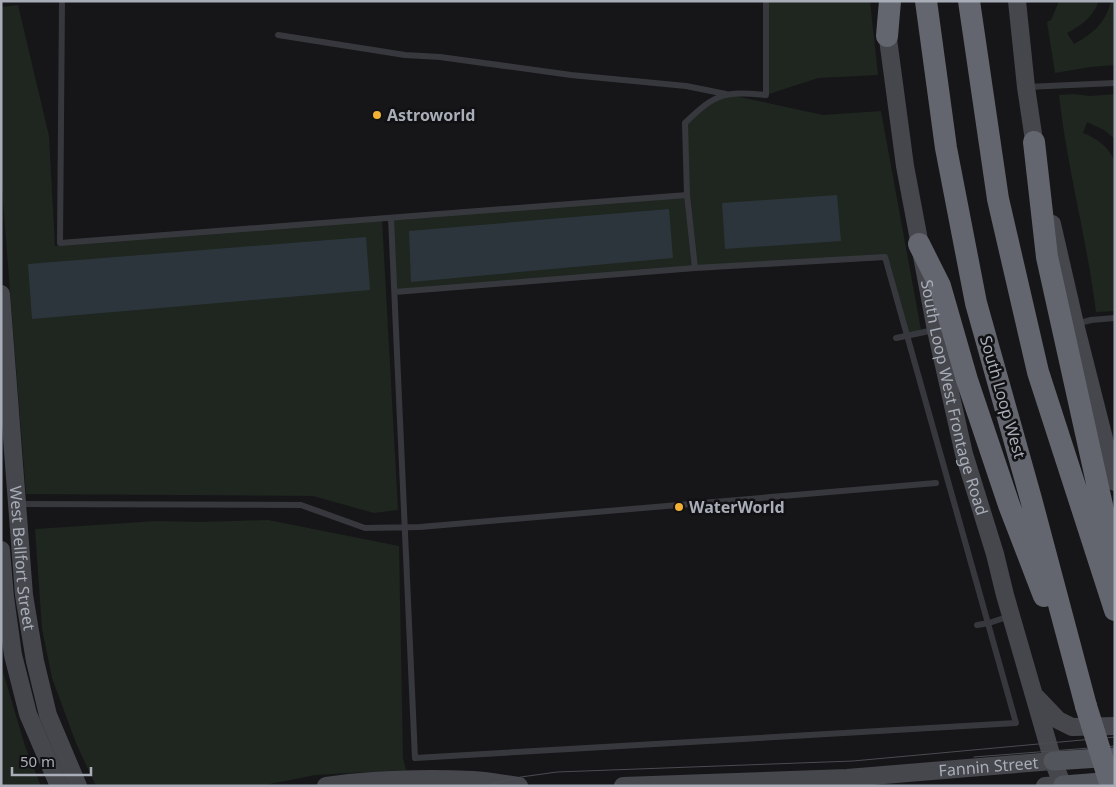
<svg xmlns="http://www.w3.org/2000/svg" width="1116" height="787" font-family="'Noto Sans',sans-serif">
<rect width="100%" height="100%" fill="#161618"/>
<path fill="#1e261f" d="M 766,1 L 870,1 L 878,75 L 818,78 L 766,95 Z
M 1059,1 L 1099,1 C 1092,18 1082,25 1067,33 L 1074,44 C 1093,34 1106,22 1111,1 L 1115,1 L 1115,65 L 1090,67 L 1055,73 L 1047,22 L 1051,20 Z
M 18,5 L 49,136 L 55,246 L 382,219 L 398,510 L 374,513 L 313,496 L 26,494 L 1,176 L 1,7 Z
M 726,94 L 823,115 L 881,111 L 921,330 L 906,335 L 885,257 L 395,292 L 391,218 L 687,195 L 685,123 Z
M 1073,94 L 1090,96 L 1115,94 L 1115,139 L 1104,130 L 1087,122 L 1083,133 C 1098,139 1109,147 1115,162 L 1115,311 L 1096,312 C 1087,239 1067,168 1059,95 Z
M 268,520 L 399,546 L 403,758 L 406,770 L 315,775 L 260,786 L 96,786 L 76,743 L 52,678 L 42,629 L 35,529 L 157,521 L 200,522 Z
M 1,665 L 25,746 L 41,786 L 1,786 Z"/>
<path fill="#2c353c" d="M 837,195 L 841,241 L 725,249 L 722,203 Z
M 669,209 L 673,258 L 411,282 L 409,231 Z
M 366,237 L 370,290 L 32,319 L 28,264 Z"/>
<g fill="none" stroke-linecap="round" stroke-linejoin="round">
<path stroke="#37383d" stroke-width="6" d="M 62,1 L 60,243 L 687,195 L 695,268 L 885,257 L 1016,723 L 415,758 L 391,218
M 278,35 L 405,55 L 440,57 L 571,75 L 686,86 L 726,94
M 1026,87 L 1115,83
M 687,195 L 685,123 C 716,93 724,91 766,95 L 766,1
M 395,292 L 695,268
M 1076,324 L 1091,320 L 1115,318
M 896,338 L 934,330
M 19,504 L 301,505 L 365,528 L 420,527 L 936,483
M 977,625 L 989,623 L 1010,616"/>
<g stroke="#45474d" stroke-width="18">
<path d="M 1017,1 L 1026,87 L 1036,154"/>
<path id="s1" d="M 886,24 L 905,166 L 936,330 L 964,454 L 995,554 L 1005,595 L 1053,761 L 1063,786"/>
<path d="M 1052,224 L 1075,324 L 1115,482"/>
<path id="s2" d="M 1,294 L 24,595 L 35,661 L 48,715 L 78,786"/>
<path d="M 1,550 L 5,597 L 13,655 L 28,714 L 59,786"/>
<path d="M 1037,698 L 1058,720 L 1072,727 L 1115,726"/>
<path d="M 326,786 C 374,779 424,778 473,780 C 489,781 504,784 519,786"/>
<path id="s3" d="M 623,786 L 847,778 L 1053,761"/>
<path d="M 1045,786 L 1063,785"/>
</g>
<path stroke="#53555c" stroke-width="19" d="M 1053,761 L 1115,757
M 1063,785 L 1115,781"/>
<path stroke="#63666e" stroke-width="22" d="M 926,1 L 946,148 L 976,303 L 1031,499 L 1086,706
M 969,1 L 998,199 L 1038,372 L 1115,610
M 887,36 L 890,1
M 1034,142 L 1047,257 L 1115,564
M 919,244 L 940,286 L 967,380 L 1009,505 L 1044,596"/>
<path stroke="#4a4c52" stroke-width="1" d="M 974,757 L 1115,746
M 484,786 L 521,777 L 557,772 L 853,761 L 1115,737"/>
<path stroke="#63666e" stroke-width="22" d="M 1086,706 L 1111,786"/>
</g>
<g fill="#f2b134" stroke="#111113" stroke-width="2">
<circle cx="377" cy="115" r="5"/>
<circle cx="679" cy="507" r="5"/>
</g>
<g text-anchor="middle" stroke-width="5" stroke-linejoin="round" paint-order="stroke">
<g font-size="16" font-weight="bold" fill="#a8adb8" stroke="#111113" text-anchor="start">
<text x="387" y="121">Astroworld</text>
<text x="689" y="513">WaterWorld</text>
</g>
<g font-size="16" fill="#a8adb8" stroke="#111113">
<text transform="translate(1003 397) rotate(74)" y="6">South Loop West</text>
<text dy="6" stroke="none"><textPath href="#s1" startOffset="380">South Loop West Frontage Road</textPath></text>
<text dy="6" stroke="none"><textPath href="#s2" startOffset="265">West Bellfort Street</textPath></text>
<text dy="6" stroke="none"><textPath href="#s3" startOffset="366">Fannin Street</textPath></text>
</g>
</g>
<rect width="1116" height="787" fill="none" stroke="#a8adb8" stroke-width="5"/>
<path d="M12 767v8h79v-8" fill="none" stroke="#a8adb8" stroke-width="2.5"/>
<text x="20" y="767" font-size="15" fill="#a8adb8" stroke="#111113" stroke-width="4" paint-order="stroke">50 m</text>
</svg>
